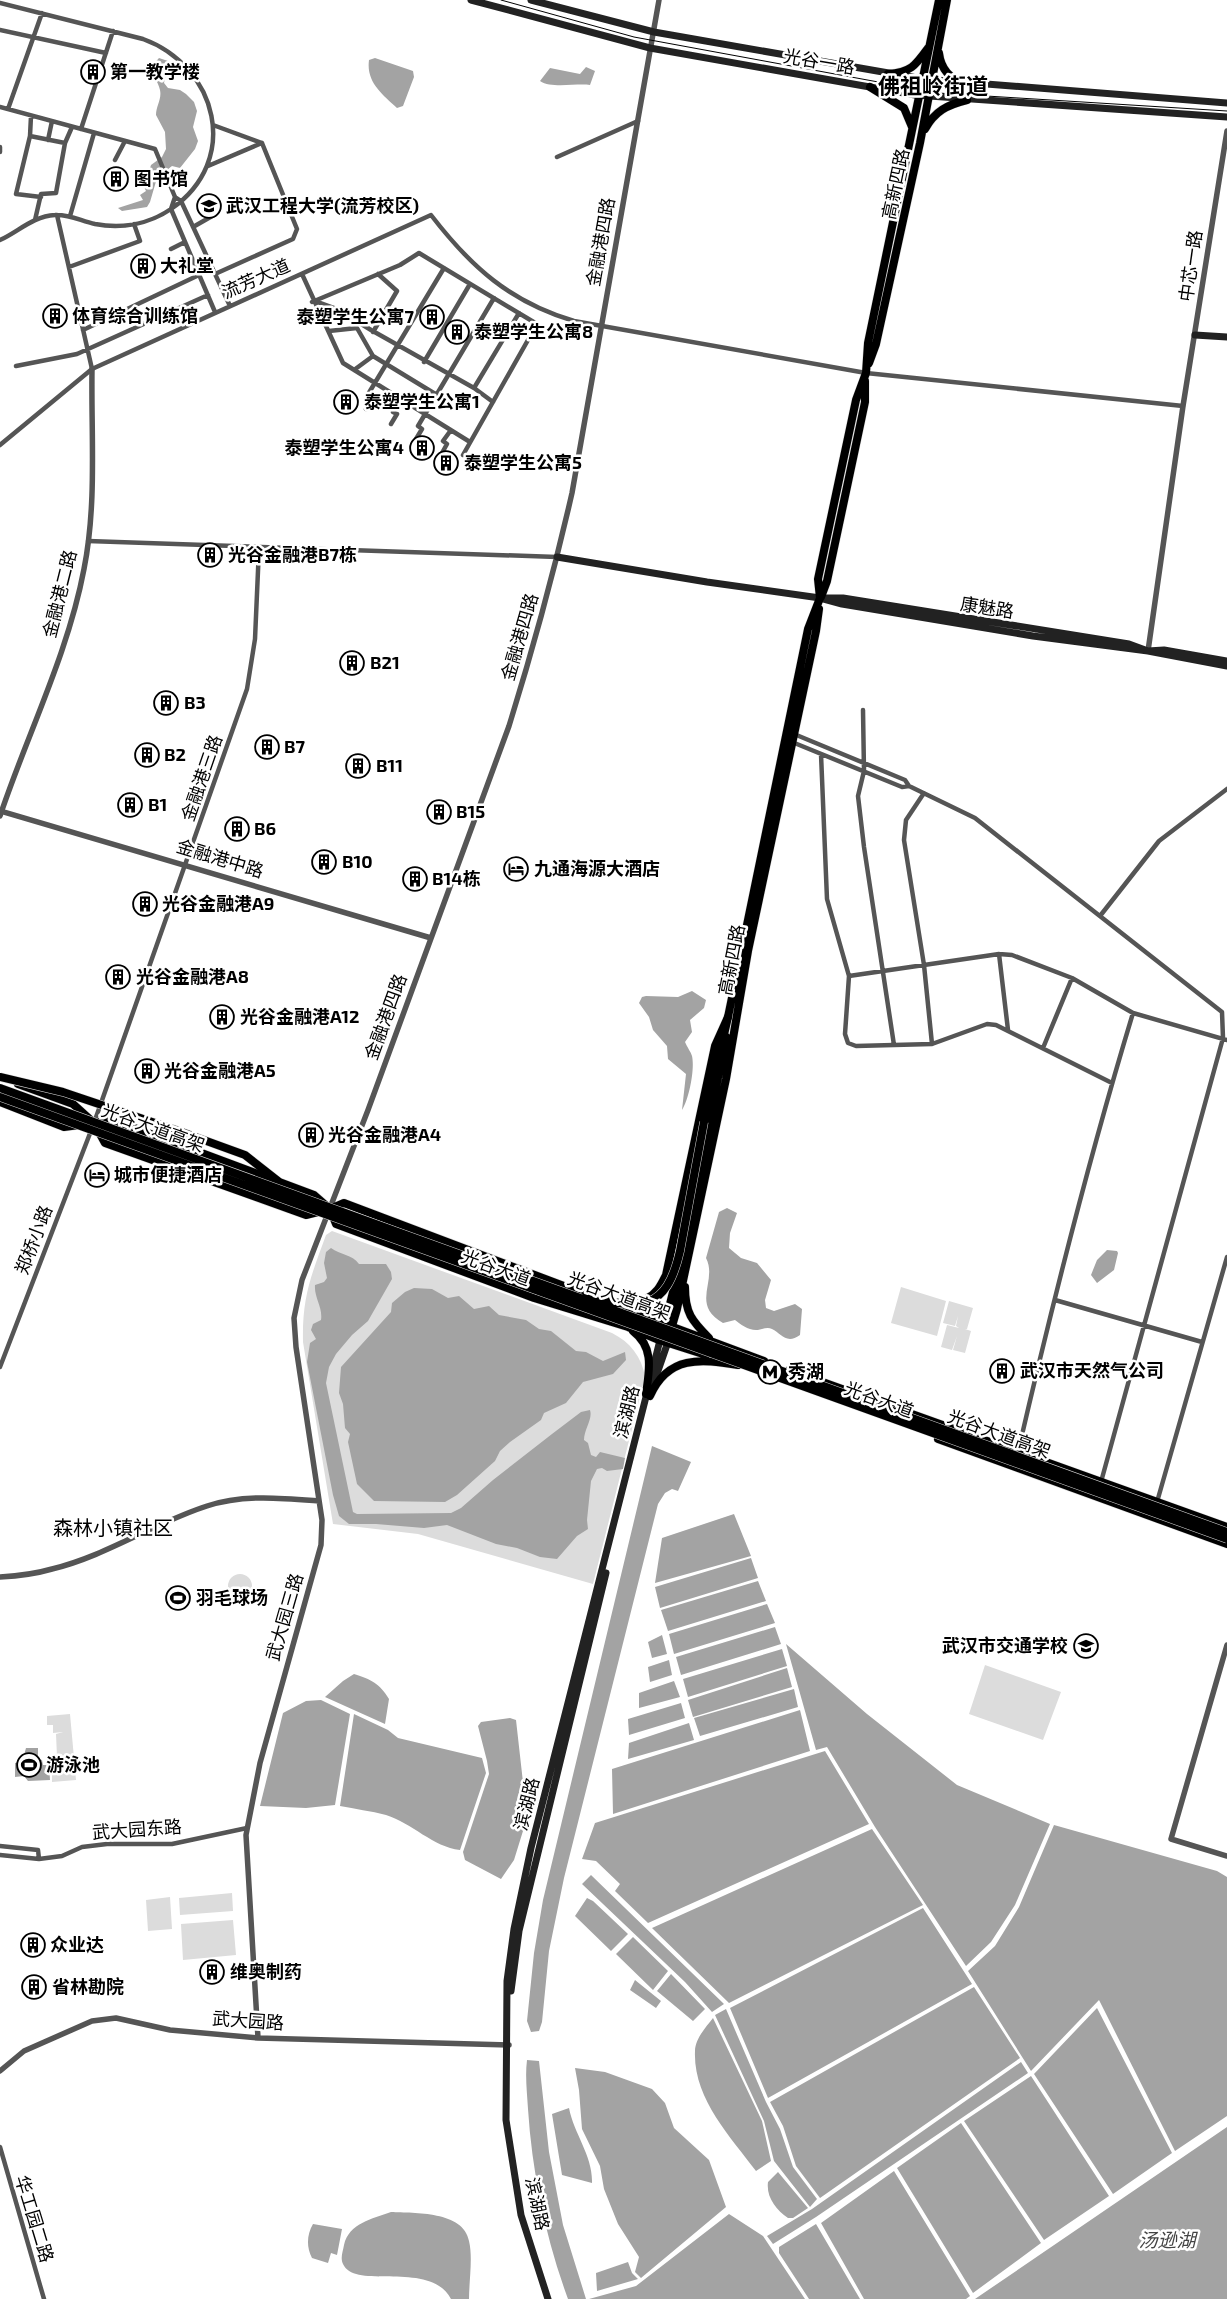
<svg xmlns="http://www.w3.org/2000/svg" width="1227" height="2299" font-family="'Exo 2','Noto Sans SC',sans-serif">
<rect width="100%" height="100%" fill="#fff"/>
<path fill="#dcdcdc" d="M 332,1231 L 612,1333 C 630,1342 642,1357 645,1377 L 593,1584 L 418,1534 L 333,1524 L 303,1342 C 302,1297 311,1276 326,1235 Z
M 901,1287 L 946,1301 L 937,1336 L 891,1323 Z
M 949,1301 L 973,1308 L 967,1329 L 965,1329 L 971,1331 L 965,1353 L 953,1350 L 957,1336 L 952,1350 L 941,1347 L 947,1325 L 959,1328 L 956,1326 L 958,1316 L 955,1326 L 943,1323 Z
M228 1586a12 12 0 1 1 24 0a12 12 0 1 1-24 0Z
M 186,1590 L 187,1604 L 170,1605 L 169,1592 Z
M 985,1665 L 1061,1692 L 1043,1740 L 969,1714 Z
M 70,1714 L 76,1780 L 52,1782 L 52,1766 L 58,1765 L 58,1759 L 65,1757 L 64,1753 L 64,1756 L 57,1757 L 56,1734 L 63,1732 L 53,1733 L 53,1725 L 47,1725 L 47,1716 Z
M 232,1893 L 233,1911 L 180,1915 L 179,1898 Z
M 170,1897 L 172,1929 L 148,1931 L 146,1900 Z
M 233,1920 L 236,1955 L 183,1960 L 181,1924 Z"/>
<path fill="#a3a3a3" d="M 159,58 L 168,61 L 175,68 L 174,77 L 169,76 L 165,78 L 164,83 L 168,88 L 180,90 L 186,94 L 194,102 L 197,111 L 193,127 L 198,141 L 195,149 L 180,168 L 172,166 L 157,178 L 150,202 L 147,207 L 122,211 L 118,208 L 143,200 L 140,195 L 146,191 L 144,187 L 151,165 L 162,157 L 166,149 L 165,132 L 156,115 C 156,106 162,99 160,90 C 158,81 152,76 152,66 Z
M 375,58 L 413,71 L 414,77 L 403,106 L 397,108 C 382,94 366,82 369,60 Z
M 586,67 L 595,71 L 590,85 C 576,83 552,89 540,81 L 550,68 L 580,74 Z
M 692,991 L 706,1000 L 704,1008 L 690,1020 L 692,1032 L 685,1042 C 687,1047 691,1052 692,1056 C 695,1069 689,1099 682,1110 L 686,1074 L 668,1059 L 667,1046 L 653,1030 L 649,1017 L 639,1003 L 642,997 L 646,996 L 678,997 Z
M 727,1208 L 737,1213 L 730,1233 L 729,1248 L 741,1258 L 757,1263 L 771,1280 L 765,1300 L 766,1308 L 774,1311 L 795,1304 L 802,1309 L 800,1335 C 786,1345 781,1333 772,1329 C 767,1326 761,1330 756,1330 C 748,1330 740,1324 735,1320 L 723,1323 C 690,1304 718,1281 706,1258 L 719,1212 Z
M 331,1248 C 340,1255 352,1254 359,1264 L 386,1264 L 391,1272 L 392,1279 L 368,1321 L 352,1335 L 336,1354 L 329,1367 L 326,1383 L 353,1512 L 357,1514 L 451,1513 L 461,1508 L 493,1480 L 552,1434 L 581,1412 L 590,1410 C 593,1419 584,1429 584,1440 L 588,1443 L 591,1455 L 596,1457 L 600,1452 L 625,1458 L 623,1469 L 607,1471 L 602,1468 L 597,1469 L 591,1481 L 587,1520 L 588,1529 L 577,1536 L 557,1559 L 540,1557 L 517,1548 L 496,1544 L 447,1525 L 424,1528 L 376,1524 L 349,1524 L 339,1516 L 333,1495 L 307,1362 L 310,1343 L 316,1339 L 311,1330 L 313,1324 L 321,1320 C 323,1307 314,1298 315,1285 L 324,1282 L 327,1278 L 324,1263 L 326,1252 Z
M 1107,1250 L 1117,1251 L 1118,1253 L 1114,1270 L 1097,1283 L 1091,1275 L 1097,1260 Z
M 414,1288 L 432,1289 L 448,1298 L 459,1296 L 474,1309 L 489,1306 L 499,1315 L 526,1320 L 539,1329 L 551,1331 L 576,1351 L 586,1352 L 603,1361 L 625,1352 L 626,1360 L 613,1374 L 583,1382 L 566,1403 L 544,1413 L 541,1420 L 510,1442 L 500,1451 L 495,1461 L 457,1495 L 445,1502 L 374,1501 L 357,1484 L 348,1442 L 350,1434 L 345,1428 L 343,1404 L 339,1393 L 341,1367 L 391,1312 L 392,1303 L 405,1292 Z
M 652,1446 L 691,1462 L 678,1491 L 672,1489 L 665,1493 L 658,1504 L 564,1878 L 549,1951 L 542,2022 L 539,2031 L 531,2032 L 527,2021 L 534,1953 L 543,1900 Z
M 734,1514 L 751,1556 L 655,1583 L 662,1538 Z
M 751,1558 L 758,1578 L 660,1608 L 655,1587 Z
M 758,1581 L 766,1601 L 668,1631 L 661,1610 Z
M 767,1604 L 775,1623 L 674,1654 L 669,1634 Z
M 775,1627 L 781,1644 L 681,1675 L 676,1657 Z
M 662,1635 L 667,1654 L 652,1658 L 648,1642 Z
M 786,1644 L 867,1714 L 957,1785 L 1050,1824 L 1015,1905 L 991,1942 L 966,1966 L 875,1827 L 827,1747 L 816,1750 Z
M 782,1649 L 787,1666 L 688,1697 L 683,1679 Z
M 669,1660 L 672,1675 L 650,1682 L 648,1667 Z
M 787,1668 L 792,1687 L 693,1717 L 688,1700 Z
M 354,1674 C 371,1679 380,1684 389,1699 L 385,1724 L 325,1697 L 343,1681 Z
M 674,1681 L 680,1697 L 639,1708 L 639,1693 Z
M 794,1689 L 798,1707 L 700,1736 L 694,1718 Z
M 321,1700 L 350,1714 L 335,1805 L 306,1808 L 260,1806 L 283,1713 L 306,1701 Z
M 681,1703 L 685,1718 L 629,1735 L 628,1719 Z
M 800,1710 L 810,1751 L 613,1814 L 612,1769 Z
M 354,1714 L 388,1730 L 398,1738 L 482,1758 L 486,1773 L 460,1850 C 433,1847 412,1823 386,1815 C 371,1811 355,1809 340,1806 Z
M 510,1718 L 516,1720 L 527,1818 L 514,1860 L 501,1879 L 465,1860 L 463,1852 L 489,1774 L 487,1761 L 478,1726 L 481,1722 Z
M 689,1723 L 694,1740 L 628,1759 L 629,1743 Z
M 26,1748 L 38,1748 L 38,1759 L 42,1760 L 43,1765 L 49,1765 L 50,1780 L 28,1781 L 24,1776 L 15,1777 L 15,1763 L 22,1762 Z
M 825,1751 L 869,1824 L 648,1923 L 615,1891 L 620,1884 L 596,1861 L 582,1859 L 595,1823 Z
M 1054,1825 L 1217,1871 L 1227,1877 L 1227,2116 L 1175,2151 L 1099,2000 L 1031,2071 L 968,1971 L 995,1946 L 1019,1907 Z
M 872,1829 L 923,1905 L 729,2003 L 652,1928 Z
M 591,1875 L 724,2004 L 712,2012 L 685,1982 L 582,1884 Z
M 587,1898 L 593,1901 L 628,1934 L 611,1951 L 575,1916 Z
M 923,1908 L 972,1984 L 768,2098 L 730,2008 Z
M 633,1937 L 668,1971 L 653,1990 L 616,1954 Z
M 671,1974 L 705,2009 L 693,2021 L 657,1991 Z
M 635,1980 L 661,2001 L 656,2008 L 630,1990 Z
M 974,1987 L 1020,2058 L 820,2198 L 796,2166 L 783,2126 L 770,2102 Z
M 1097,2008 L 1172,2153 L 1113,2194 L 1034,2074 Z
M 726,2009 L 766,2102 L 780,2129 L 793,2167 L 817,2199 L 810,2207 L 774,2161 L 764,2121 L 715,2015 Z
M 713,2018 L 762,2121 L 771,2161 L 756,2171 C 730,2136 693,2098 695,2051 C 695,2039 706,2027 713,2018 Z
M 527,2060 L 539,2061 L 549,2152 L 563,2225 L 586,2299 L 568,2299 C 546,2239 532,2173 528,2109 C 527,2092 525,2076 527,2060 Z
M 1021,2062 L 1028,2073 L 816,2217 L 773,2244 L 767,2236 L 812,2209 Z
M 575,2068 L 605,2072 L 652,2089 L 665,2103 L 674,2128 L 709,2160 L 726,2207 L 641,2278 L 635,2272 L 639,2257 L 618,2224 L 604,2189 L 600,2166 L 582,2129 L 579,2090 Z
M 1031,2076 L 1109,2196 L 1044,2240 L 964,2121 Z
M 569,2108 C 574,2134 593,2156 592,2183 L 562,2175 L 552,2114 Z
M 961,2123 L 1041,2243 L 973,2293 L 897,2168 Z
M 1227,2127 L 1227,2299 L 975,2299 Z
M 894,2171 L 970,2296 L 966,2299 L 864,2299 L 821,2223 Z
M 778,2172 L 808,2208 L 793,2218 L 788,2218 C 776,2210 766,2197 768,2182 Z
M 391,2212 C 414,2213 464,2211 469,2241 C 473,2257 469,2282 469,2299 L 451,2299 C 430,2259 355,2291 343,2264 C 340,2258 343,2251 344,2245 C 349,2223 372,2219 391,2212 Z
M 729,2214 L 763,2236 L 805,2299 L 589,2299 L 636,2286 Z
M 313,2224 L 342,2229 L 337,2255 L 331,2253 L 328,2263 L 312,2258 C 306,2247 307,2234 313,2224 Z
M 816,2224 L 860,2299 L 809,2299 L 779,2253 L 779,2247 Z
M 628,2262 L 632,2273 L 638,2279 L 597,2291 L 596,2273 Z"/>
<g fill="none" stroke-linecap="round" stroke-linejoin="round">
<g stroke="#dbdbdb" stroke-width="9">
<path id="primary" d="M 939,53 C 941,69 949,79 965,83
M 888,74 C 911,72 915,66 928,48
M 870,87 L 904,108 L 912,127
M 925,129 C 935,111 947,105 967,100
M 869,363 L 876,344 L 920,143 L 947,0
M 821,597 L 827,581 L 865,402 L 865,381
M 18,1084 L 73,1104 L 94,1123 L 113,1120 L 314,1195 L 330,1209 L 336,1224 L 534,1298 L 628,1327 L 659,1340 L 706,1355
M 0,1102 L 64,1127 L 94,1123 L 105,1143 L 306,1215 L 330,1209 L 344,1203 L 593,1297
M 685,1287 C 685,1313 692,1321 709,1338
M 646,1299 C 657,1294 661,1285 666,1275 L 715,1046 L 728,1017 L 808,629 L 820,598 L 818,579 L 856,400 L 866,373 L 868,343 L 939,0
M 611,1304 L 764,1361
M 665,1324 L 686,1240 L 726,1037
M 672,1326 L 677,1309 L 726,1079 L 748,951 L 816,631 L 819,609
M 633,1331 C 655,1348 649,1371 646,1394
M 789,1370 L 1227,1527
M 650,1396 C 668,1355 701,1359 738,1365
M 938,1439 L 1227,1544"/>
</g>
<g stroke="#dbdbdb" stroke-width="9">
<path id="trunk" d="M 704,1122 L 728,1017
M 179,1131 L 245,1155 L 278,1181"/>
</g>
<path stroke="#555" stroke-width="4.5" d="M 0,3 L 143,39 C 217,66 242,160 171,209 C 149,224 122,229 95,224 C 81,221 69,214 55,215 C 33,216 18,232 0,240
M 0,30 L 106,53
M 0,107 L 155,149 L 175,197 L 181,201 L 230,306
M 8,109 L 42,13
M 31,116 L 30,136 L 16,194 L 41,197
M 213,125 L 262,143 L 297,229 L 293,239 L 215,274
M 81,129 L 113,31
M 30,136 L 65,143
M 48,140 L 52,121
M 0,147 L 0,152
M 557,157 L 638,121
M 115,160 L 125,141
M 208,166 L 262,143
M 175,197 L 171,209 L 215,312
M 57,215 L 92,369
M 70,216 L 94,133
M 35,220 L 41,194 L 56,193 L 65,143 L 72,127
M 193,227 L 214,215
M 171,249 L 185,242
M 69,267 L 140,241 L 134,224
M 302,274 L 343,363 L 470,442
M 315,301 L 337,309 L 371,330 L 474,388 L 493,402
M 312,302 L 400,265 L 419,253 L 537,324 L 463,455
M 83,330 L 199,275
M 329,331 L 357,328 L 373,356 L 437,395
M 373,332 L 397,291 L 378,274
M 424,362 L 470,284
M 16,366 L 77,354 L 208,295
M 354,370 L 373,356
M 474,388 L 519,313
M 366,409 L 372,399 L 367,396 L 444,268
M 391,424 L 397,414 L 393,412 L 401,398
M 416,439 L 422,429 L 418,426 L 494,298
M 0,445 L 92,369 L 431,215 C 471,267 510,302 574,321 L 866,373 L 1183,406
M 442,453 L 447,444 L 443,441 L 451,430
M 88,541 L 557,557
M 863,710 L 864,771 L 858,796 L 864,847 L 894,1045
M 794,734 L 905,780 L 909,786
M 792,742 L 902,787 L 909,786 L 975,818 L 1222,1012 L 1223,1038 L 1101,1482
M 821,754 L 827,899 L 849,976 L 845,1034 L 848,1043 L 856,1046 L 932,1044 L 987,1024 L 996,1025 L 1112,1083
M 924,793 L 906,820 L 904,840 L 924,965 L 932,1044
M 1100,916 L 1159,841 L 1227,789
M 999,954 L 1008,1030
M 849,976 L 999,954 L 1012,955 L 1072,978 L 1133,1013 L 1227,1040
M 1043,1048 L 1072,978
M 1055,1300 L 1202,1342
M 0,1367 L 94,1123 L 247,689 L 255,639 L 259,548
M 1018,1452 C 1052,1305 1089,1158 1133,1013
M 1157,1502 L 1227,1257
M 0,1846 L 38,1850 L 39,1859
M 0,1855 L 39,1859 L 62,1856 L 82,1847 L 107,1844 L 172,1844 L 247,1828
M 0,2147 L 44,2299"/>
<path stroke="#555" stroke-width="5.5" d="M 1148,651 L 1183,406 L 1227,131
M 0,811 L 431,938
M 0,816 C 27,735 68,654 84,569 C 97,504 91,435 92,369
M 0,1577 C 18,1576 35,1574 52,1569 C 106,1556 154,1523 207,1506 C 243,1494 282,1498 319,1501
M 1227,1645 L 1171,1839 L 1227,1856
M 258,2038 L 246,1835 L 260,1763 L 321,1545 L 322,1520 L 296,1347 L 294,1318 L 302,1280 L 368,1110 L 509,726 C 533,649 554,572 572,493 L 659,0
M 0,2071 L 24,2051 L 92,2021 L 116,2018 L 170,2030 L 258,2038 L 509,2045"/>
<path stroke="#222" stroke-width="7" d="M 471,0 L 650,48 L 915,95 L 1227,117
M 531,0 L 654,32 L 923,79 L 1227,103
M 1195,335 L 1227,337
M 557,557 L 707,582 L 820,598
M 820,598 L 843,598 L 1129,644 L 1148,651 L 1033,636 L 842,604 Z
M 1227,661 L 1164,650 L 1148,651 L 1227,666
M 651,1376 L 661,1336
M 652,1388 L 669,1339
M 511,1991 L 519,1931 L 606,1573
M 548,2299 L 521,2215 L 506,2120 L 507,1981 L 514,1929 L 531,1848 L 648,1389"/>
<use href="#primary" stroke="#000" stroke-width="8"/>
<use href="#trunk" stroke="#000" stroke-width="8"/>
<path stroke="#000" stroke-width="1" d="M 501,0 L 634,37 L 938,93 L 1227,111"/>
<g stroke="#dbdbdb" stroke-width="9" stroke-linecap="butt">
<path id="trunk-bridge" d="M 0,1077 L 63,1092 L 179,1131
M 0,1088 L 1227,1532
M 0,1097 L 1227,1539
M 586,1296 C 641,1310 666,1312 680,1251 L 704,1122"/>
</g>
<use href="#trunk-bridge" stroke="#000" stroke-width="8"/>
</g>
<defs>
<g id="building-ring" transform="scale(1.25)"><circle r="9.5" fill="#fff" stroke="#000" stroke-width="1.5"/><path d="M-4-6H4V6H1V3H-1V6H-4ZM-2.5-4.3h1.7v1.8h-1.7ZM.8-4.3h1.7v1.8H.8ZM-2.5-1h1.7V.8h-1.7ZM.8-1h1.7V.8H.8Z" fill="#000"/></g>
<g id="university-ring" transform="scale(1.25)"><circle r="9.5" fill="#fff" stroke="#000" stroke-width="1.5"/><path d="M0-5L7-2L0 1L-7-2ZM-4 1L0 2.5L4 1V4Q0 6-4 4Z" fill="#000"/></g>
<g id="hotel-ring" transform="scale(1.25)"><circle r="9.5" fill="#fff" stroke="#000" stroke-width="1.5"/><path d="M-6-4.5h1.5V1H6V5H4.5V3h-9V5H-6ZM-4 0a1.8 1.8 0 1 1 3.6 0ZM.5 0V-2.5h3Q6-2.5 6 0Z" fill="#000"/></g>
<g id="metro-ring" transform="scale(1.25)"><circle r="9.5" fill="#fff" stroke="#000" stroke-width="1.5"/><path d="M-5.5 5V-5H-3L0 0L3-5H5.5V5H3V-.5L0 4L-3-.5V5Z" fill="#000"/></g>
<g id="stadium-ring" transform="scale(1.25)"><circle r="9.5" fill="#fff" stroke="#000" stroke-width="1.5"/><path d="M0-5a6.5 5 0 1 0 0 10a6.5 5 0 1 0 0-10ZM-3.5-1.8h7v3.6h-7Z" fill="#000"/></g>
<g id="school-ring" transform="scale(1.25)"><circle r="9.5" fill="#fff" stroke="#000" stroke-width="1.5"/><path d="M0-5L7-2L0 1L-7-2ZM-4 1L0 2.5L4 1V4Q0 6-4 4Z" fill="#000"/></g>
</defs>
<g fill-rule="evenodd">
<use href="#building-ring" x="93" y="72"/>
<use href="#building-ring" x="116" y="179"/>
<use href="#university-ring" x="209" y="206"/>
<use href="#building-ring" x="143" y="266"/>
<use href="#building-ring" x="55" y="316"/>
<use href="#building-ring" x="432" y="317"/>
<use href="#building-ring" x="457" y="332"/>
<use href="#building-ring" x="346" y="402"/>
<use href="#building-ring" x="422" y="448"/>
<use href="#building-ring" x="446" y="463"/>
<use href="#building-ring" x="210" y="555"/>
<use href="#building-ring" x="352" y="663"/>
<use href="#building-ring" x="166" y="703"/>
<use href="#building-ring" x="267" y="747"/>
<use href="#building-ring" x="147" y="755"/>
<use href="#building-ring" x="358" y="766"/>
<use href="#building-ring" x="130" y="805"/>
<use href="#building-ring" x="439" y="812"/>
<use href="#building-ring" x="237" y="829"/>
<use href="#building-ring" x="324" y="862"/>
<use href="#hotel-ring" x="516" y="869"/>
<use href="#building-ring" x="415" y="879"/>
<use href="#building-ring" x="145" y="904"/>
<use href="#building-ring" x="118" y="977"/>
<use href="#building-ring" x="222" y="1017"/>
<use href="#building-ring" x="147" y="1071"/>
<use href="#building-ring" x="311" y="1135"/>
<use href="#hotel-ring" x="97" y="1175"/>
<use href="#building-ring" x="1002" y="1371"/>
<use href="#metro-ring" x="770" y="1372"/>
<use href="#stadium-ring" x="178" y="1598"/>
<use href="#school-ring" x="1086" y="1646"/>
<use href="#stadium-ring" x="29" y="1765"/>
<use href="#building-ring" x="33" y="1945"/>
<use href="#building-ring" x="212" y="1972"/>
<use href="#building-ring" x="34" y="1987"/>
</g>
<g text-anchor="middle" stroke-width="5" stroke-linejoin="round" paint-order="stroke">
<g font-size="18" fill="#000" stroke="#fff">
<text transform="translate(819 62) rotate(10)" y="6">光谷一路</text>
<text transform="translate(896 184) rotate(-78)" y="6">高新四路</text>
<text transform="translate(601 242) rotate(-80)" y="6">金融港四路</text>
<text transform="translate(1191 266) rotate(-82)" y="6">中芯一路</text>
<text transform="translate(256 279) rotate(-24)" y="6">流芳大道</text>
<text transform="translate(60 594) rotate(-76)" y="6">金融港二路</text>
<text transform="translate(987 608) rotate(9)" y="6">康魅路</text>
<text transform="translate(520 637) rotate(-74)" y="6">金融港四路</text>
<text transform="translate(202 778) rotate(-71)" y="6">金融港三路</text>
<text transform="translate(220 859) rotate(17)" y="6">金融港中路</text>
<text transform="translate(732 960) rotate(-79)" y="6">高新四路</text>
<text transform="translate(386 1017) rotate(-70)" y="6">金融港四路</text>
<text transform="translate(153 1128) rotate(20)" y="6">光谷大道高架</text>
<text transform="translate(34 1240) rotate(-69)" y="6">郑桥小路</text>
<text transform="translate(496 1268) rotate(20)" y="6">光谷大道</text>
<text transform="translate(619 1296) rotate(20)" y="6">光谷大道高架</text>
<text transform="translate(879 1400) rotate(20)" y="6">光谷大道</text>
<text transform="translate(627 1412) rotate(-76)" y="6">滨湖路</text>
<text transform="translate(999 1434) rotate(20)" y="6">光谷大道高架</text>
<text transform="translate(285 1617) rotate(-74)" y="6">武大园三路</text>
<text transform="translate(527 1804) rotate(-76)" y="6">滨湖路</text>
<text transform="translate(137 1830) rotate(-4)" y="6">武大园东路</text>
<text transform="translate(248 2021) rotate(4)" y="6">武大园路</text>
<text transform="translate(537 2204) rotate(78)" y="6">滨湖路</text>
<text transform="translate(34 2219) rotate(73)" y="6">华工园二路</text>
</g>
<g font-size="18" font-weight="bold" fill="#000" stroke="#fff" text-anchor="start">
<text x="110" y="78">第一教学楼</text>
<text x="134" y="185">图书馆</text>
<text x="226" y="212">武汉工程大学(流芳校区)</text>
<text x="160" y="272">大礼堂</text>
<text x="72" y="322">体育综合训练馆</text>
<text x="414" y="323" text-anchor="end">泰塑学生公寓7</text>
<text x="474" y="338">泰塑学生公寓8</text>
<text x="364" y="408">泰塑学生公寓1</text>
<text x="404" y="454" text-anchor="end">泰塑学生公寓4</text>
<text x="464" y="469">泰塑学生公寓5</text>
<text x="228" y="561">光谷金融港B7栋</text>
<text x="370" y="669">B21</text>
<text x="184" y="709">B3</text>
<text x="284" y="753">B7</text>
<text x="164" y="761">B2</text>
<text x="376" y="772">B11</text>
<text x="148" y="811">B1</text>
<text x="456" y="818">B15</text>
<text x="254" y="835">B6</text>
<text x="342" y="868">B10</text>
<text x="534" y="875">九通海源大酒店</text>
<text x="432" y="885">B14栋</text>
<text x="162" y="910">光谷金融港A9</text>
<text x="136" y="983">光谷金融港A8</text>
<text x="240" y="1023">光谷金融港A12</text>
<text x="164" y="1077">光谷金融港A5</text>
<text x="328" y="1141">光谷金融港A4</text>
<text x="114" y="1181">城市便捷酒店</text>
<text x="1020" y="1377">武汉市天然气公司</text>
<text x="788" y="1378">秀湖</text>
<text x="196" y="1604">羽毛球场</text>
<text x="1068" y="1652" text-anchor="end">武汉市交通学校</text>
<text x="46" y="1771">游泳池</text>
<text x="50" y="1951">众业达</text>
<text x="230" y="1978">维奥制药</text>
<text x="52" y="1993">省林勘院</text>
</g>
<g font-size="19" font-style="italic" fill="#444" stroke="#fff">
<text x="1167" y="2247">汤逊湖</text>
</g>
<g font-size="20" fill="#000" stroke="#fff">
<text x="113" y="1535">森林小镇社区</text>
</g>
<g font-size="22" font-weight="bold" fill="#000" stroke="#fff">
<text x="933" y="94">佛祖岭街道</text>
</g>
</g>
</svg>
